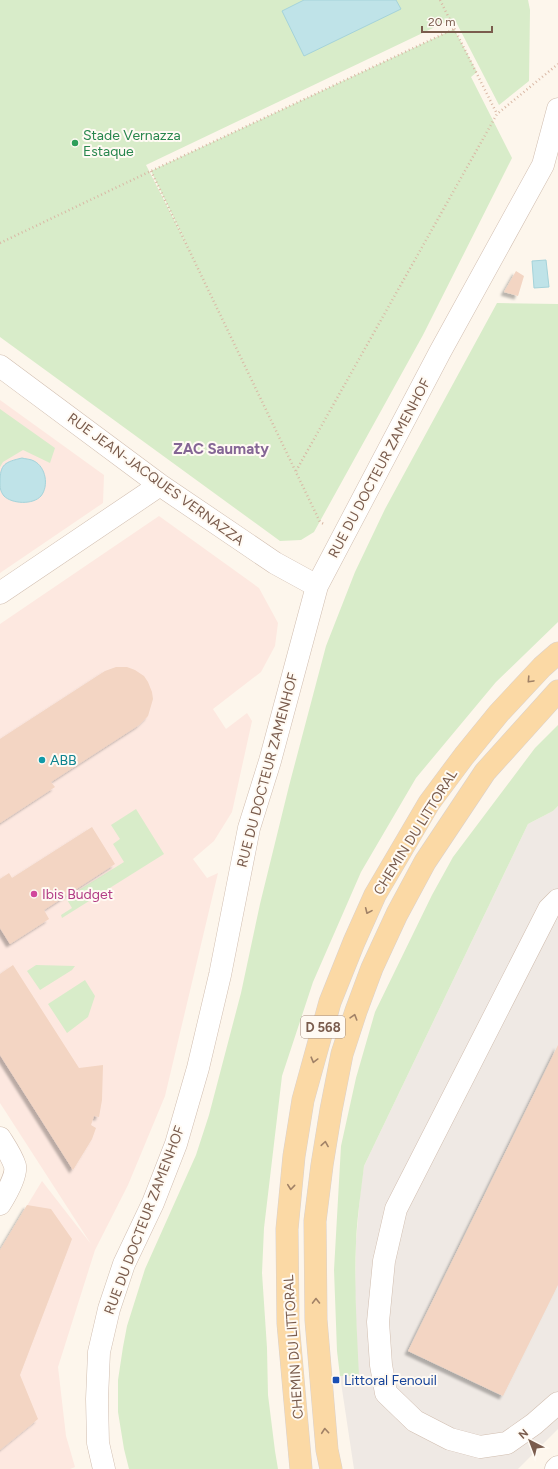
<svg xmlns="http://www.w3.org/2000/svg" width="558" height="1469" font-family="Figtree,sans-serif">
<defs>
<filter id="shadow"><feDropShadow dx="-3.5" dy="3.5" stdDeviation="1" flood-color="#0004"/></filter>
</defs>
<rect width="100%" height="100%" fill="#fdf6ec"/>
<path fill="#fde8e0" d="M 0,400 L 104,475 L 103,503 L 0,573 Z
M 159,516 L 259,588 L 278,623 L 275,646 L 261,672 L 213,709 L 226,729 L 247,713 L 252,721 L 232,812 L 214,841 L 193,859 L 207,878 L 218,873 L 165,1096 L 128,1185 L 95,1250 L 58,1367 L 66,1436 L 75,1467 L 70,1469 L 0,1469 L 0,1250 L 42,1181 L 91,1244 L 0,1103 L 0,624 Z"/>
<path fill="#efe9e4" d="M 558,806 L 558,1429 L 518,1469 L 354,1469 L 340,1376 L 358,1376 L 355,1292 L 356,1242 L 360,1195 L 364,1166 L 528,824 L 553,811 Z"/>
<path fill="#d8ecc9" d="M 0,0 L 528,0 L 530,10 L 529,81 L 499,105 L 454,18 L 146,165 L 189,249 L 151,171 L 454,29 L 477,72 L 471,77 L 512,158 L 423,335 L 314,532 L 301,540 L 280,541 L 0,337 Z
M 497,303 L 558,304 L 558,622 L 496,682 L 416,778 L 361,872 L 313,982 L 282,1076 L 264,1228 L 262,1273 L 267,1348 L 268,1395 L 275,1451 L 278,1469 L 129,1469 L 124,1449 L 118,1412 L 118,1380 L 123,1347 L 127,1326 L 145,1269 L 196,1155 L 209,1115 L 241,993 L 260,904 L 289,786 L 326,646 L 355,572 L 385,509 Z
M 0,409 L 55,448 L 50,463 L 23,450 L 3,462 L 0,467 Z
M 558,725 L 558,806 L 553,811 L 528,824 L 364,1166 C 361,1192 357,1217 356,1243 C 354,1287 357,1331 359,1376 L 340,1376 L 337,1351 L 334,1270 L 341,1146 L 356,1078 L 375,1012 L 432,895 L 453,857 L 535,748 Z
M 136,809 L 164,854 L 62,918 L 61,915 L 72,908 L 66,898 L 124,862 L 113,844 L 120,839 L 111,825 Z
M 36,965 L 75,966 L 72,970 L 40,990 L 27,971 Z
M 85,980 L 95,996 L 88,1017 L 67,1033 L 48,1004 Z"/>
<path fill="#bfe3e8" stroke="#a5d3da" d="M 304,0 L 396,0 L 401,9 L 304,56 L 282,11 Z
M 546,260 L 549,287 L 534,288 L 532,261 Z
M 22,458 C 25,459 31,459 34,461 C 46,467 49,486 41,496 C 33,505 12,504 4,496 C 0,491 0,487 0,482 C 0,464 5,462 22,458 Z"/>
<path fill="#f3d5c3" filter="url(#shadow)" d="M 516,271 L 524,276 L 518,296 L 504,292 Z
M 116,667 L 127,667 L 135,670 L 144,676 L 148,682 L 152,692 L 153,699 L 148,716 L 139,725 L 51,782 L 55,787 L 0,823 L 0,739 L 105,671 Z
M 92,827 L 115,864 L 44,910 L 49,919 L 10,944 L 0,928 L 0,879 L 9,873 L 12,878 Z
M 13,965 L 79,1068 L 103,1065 L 102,1100 L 99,1117 L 94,1116 L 91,1125 L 96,1128 L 92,1139 L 73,1170 L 0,1055 L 0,974 Z
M 558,1045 L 558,1285 L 503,1396 L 408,1351 Z
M 27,1205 L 51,1209 L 72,1239 L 20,1375 L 38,1419 L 0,1450 L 0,1250 Z"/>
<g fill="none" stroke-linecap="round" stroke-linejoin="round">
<g stroke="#d1beb0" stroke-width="23">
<path id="minor" d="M 0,366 L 160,485 L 275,563 L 317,586
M 0,593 L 160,485
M 558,900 L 549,909 L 396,1209 L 384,1261 L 378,1322 L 381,1365 L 386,1393 L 415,1421 L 450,1439 L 480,1447 L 507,1443 L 534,1424 L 558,1403
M 0,1138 C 5,1146 12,1156 15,1166 C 17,1176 5,1196 0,1204
M 104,1469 L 98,1443 L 97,1399 L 99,1352 L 109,1309 L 124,1264 L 153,1203 L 176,1144 L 198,1068 L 220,975 L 249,828 L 270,761 L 317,586 L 440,352 L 543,165 L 558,109
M 556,1469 L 558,1467"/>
</g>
<g stroke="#dad1cd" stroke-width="23">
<path id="major" d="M 301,1469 L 288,1323 L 287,1229 L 294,1156 L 303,1100 L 330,1002 L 354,942 L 375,895 L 429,803 L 464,756 L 499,713 L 542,667 L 558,653
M 331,1469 L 327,1450 L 316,1320 L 315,1221 L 322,1165 L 331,1110 L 342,1054 L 356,1011 L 372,968 L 397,914 L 425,862 L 485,772 L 558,691"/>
</g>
<path stroke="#d9b8a5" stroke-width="2.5" stroke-dasharray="1 3" stroke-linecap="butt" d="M 440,0 L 497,114
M 151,171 L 320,522 L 324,524
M 0,243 L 151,171 L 454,29
M 296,471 L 497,114 L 558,64"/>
<use href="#minor" stroke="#fff" stroke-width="22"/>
<use href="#major" stroke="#fbd9a5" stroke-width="22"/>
</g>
<defs><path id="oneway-chevron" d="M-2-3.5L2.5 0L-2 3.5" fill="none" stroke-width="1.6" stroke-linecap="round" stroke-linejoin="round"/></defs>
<g stroke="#a18267">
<use href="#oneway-chevron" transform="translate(530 680) rotate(133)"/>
<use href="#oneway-chevron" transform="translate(368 911) rotate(114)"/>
<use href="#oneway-chevron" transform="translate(354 1017) rotate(-73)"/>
<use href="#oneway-chevron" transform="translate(314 1060) rotate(105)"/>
<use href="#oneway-chevron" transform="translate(325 1144) rotate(-81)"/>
<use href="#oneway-chevron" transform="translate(291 1187) rotate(96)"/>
<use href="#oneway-chevron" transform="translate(316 1301) rotate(-91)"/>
<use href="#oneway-chevron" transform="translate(325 1431) rotate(-95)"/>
</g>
<circle fill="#2e9e5b" stroke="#fffaf3" stroke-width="1.5" cx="75" cy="143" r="4"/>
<circle fill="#0f9aa8" stroke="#fffaf3" stroke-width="1.5" cx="42" cy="760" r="4"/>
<circle fill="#d1479c" stroke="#fffaf3" stroke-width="1.5" cx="34" cy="894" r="4"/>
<rect fill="#1a4fb4" stroke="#fffaf3" stroke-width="1.5" x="332" y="1376" width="8" height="8" rx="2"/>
<g text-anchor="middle" stroke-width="4" stroke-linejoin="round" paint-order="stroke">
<rect fill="#fffaf3" stroke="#a28b7f" stroke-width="1" x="301" y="1016" width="44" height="22" rx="3"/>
<g font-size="13" font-weight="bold" fill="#7a5c4d">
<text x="323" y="1032">D 568</text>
</g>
<g font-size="14" fill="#27864d" stroke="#fffaf3" text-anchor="start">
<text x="83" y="140">Stade Vernazza<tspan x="83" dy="16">Estaque</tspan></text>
</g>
<g font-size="14" fill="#7a5c4d" stroke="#fffaf3">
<text transform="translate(379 468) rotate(-62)" y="5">RUE DU DOCTEUR ZAMENHOF</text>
<text transform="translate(156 479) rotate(36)" y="5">RUE JEAN-JACQUES VERNAZZA</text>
<text transform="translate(267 770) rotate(-75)" y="5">RUE DU DOCTEUR ZAMENHOF</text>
<text transform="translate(415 832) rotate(-58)" y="5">CHEMIN DU LITTORAL</text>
<text transform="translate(144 1220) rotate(-69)" y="5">RUE DU DOCTEUR ZAMENHOF</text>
<text transform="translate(293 1347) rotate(-94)" y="5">CHEMIN DU LITTORAL</text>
</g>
<g font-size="14" fill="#0d838f" stroke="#fffaf3" text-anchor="start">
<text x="50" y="765">ABB</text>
</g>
<g font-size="14" fill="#b23c85" stroke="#fffaf3" text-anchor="start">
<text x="42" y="899">Ibis Budget</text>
</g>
<g font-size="14" fill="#164399" stroke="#fffaf3" text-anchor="start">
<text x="344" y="1385">Littoral Fenouil</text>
</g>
<g font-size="15" font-weight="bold" fill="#846695" stroke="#fffaf3">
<text x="221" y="454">ZAC Saumaty</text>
</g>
</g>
<g transform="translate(530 1441) rotate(318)" stroke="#fffaf3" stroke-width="3" paint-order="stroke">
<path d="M0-3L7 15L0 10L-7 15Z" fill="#7a5c4d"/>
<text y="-6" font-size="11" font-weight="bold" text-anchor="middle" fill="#7a5c4d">N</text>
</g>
<path d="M422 26v6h70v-6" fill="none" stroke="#7a5c4d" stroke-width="2"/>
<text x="428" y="26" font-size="12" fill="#7a5c4d" stroke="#fffaf3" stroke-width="3" paint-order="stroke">20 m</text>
</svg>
